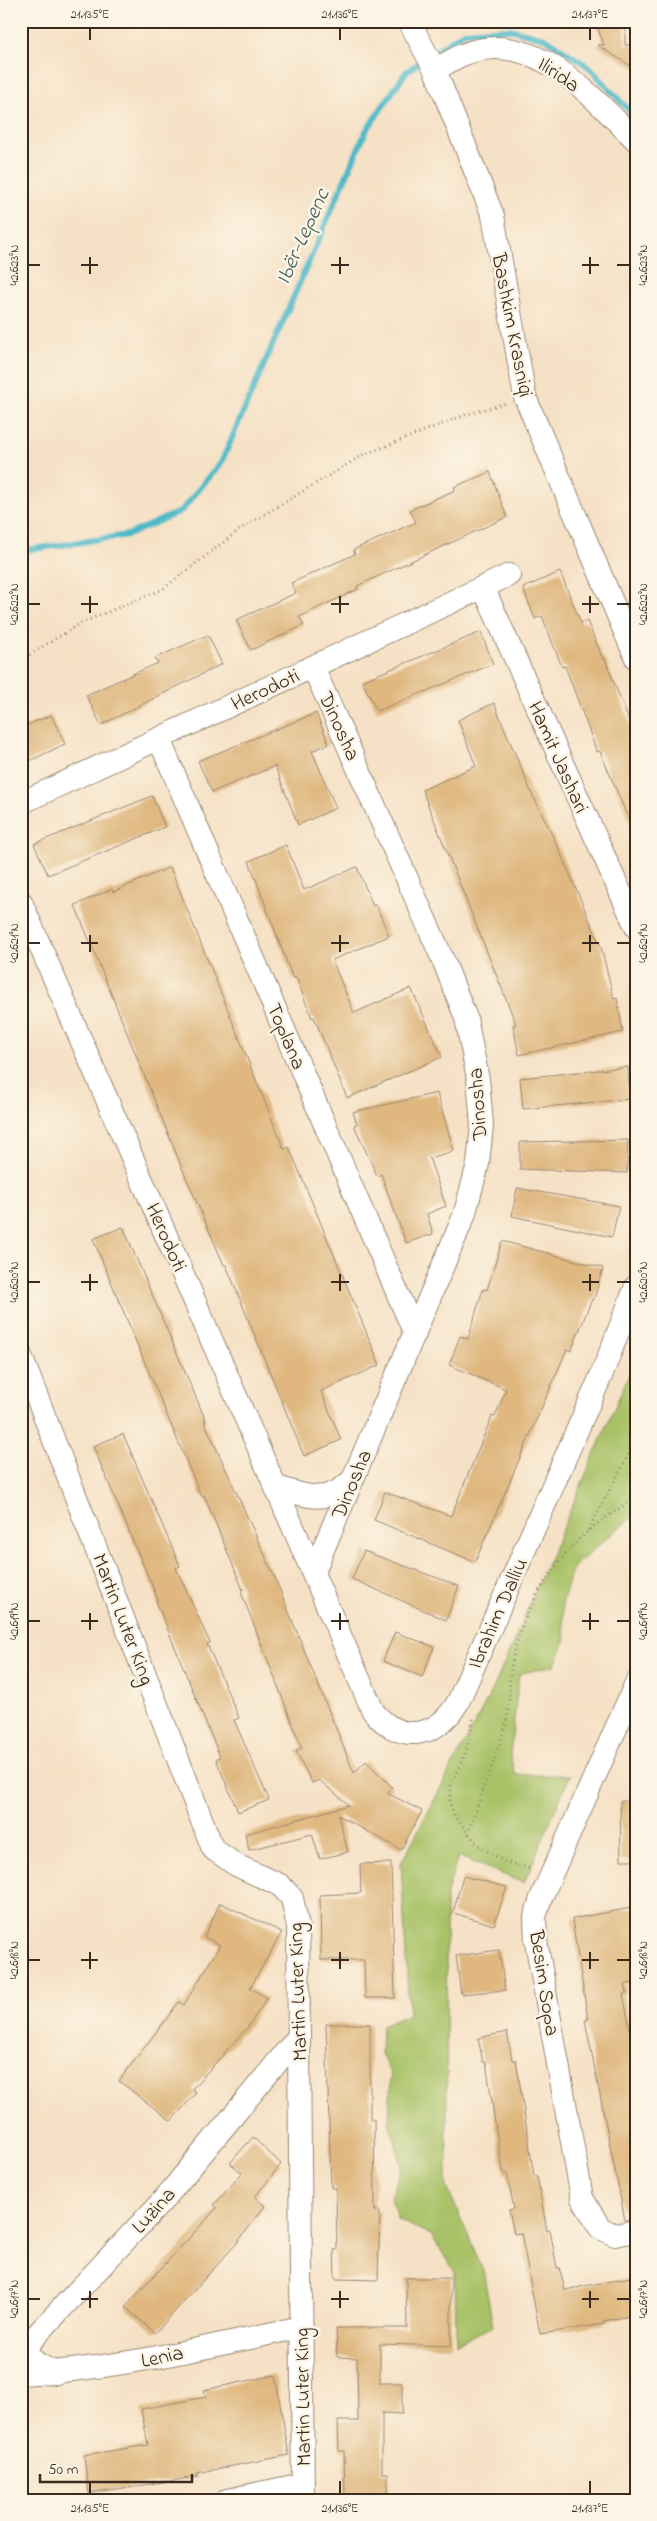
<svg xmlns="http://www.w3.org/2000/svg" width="657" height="2521" font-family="'Indie Flower',sans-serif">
<rect width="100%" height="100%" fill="#fcf5e5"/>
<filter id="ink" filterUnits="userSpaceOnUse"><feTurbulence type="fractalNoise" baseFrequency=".02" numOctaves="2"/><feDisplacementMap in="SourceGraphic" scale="10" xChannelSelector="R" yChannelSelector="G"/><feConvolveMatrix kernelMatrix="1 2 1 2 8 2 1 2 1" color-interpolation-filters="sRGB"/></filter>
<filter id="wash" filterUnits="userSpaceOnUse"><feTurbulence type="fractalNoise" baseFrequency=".0096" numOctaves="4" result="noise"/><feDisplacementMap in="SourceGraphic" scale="20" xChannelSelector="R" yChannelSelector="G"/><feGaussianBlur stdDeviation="1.12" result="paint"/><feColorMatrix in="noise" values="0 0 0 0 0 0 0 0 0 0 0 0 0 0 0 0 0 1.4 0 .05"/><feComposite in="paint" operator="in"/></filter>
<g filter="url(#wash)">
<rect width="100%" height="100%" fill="#f5e1c5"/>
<path fill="#a9c268" stroke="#727643" d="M 636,1358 L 636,1530 L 632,1517 L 573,1567 L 562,1604 L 565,1641 L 555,1665 L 519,1674 L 510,1757 L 516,1775 L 570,1775 L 524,1883 L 458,1856 L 446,1896 L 447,2187 L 483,2270 L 493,2326 L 456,2343 L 455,2272 L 431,2235 L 397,2219 L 391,2198 L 402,2165 L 389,2122 L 391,2075 L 381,2054 L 382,2026 L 409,2014 L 401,1863 L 494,1687 Z"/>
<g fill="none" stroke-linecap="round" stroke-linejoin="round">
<path stroke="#4db9c8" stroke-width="6" d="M 21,551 L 128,535 L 181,511 L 221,463 L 366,131 L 406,72 L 443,46 L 464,32 L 509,29 L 545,38 L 589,67 L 636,118"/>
</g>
<g id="blocks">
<path fill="#dfb77f" d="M 596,23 L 625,23 L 625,45 L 636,45 L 636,69 L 597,45 L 604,45 Z
M 490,472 L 507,517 L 357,586 L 358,589 L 299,617 L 304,625 L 251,650 L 236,620 L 296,593 L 291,583 L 355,554 L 353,550 L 416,522 L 410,510 L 455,490 L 454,487 Z
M 560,572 L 581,623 L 587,621 L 603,659 L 605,659 L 636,739 L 636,837 L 600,751 L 597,752 L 565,666 L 562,667 L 542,616 L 535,619 L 523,588 Z
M 481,632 L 493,664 L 377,711 L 362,681 Z
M 208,635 L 222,664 L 101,725 L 86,695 L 158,663 L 155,658 Z
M 494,703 L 534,799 L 535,799 L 558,847 L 601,947 L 614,999 L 617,998 L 623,1032 L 519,1055 L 513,1025 L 516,1024 L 422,790 L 476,766 L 458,720 Z
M 316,713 L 329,744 L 312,751 L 336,808 L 298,825 L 275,766 L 212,792 L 198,761 Z
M 51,715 L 65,744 L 21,765 L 21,728 Z
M 152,796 L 165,827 L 48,875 L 34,844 Z
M 286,845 L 304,890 L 357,867 L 373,906 L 376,905 L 389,936 L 332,960 L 354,1013 L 411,988 L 442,1057 L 347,1098 L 314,1017 L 312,1018 L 296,977 L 293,979 L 249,861 Z
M 170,867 L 284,1149 L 289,1147 L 380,1365 L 321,1391 L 341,1440 L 304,1456 L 226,1265 L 224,1265 L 182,1168 L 75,905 L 112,889 L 113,892 Z
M 628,1067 L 630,1099 L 523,1109 L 520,1078 Z
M 437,1093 L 454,1151 L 429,1158 L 446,1206 L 427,1214 L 433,1234 L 406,1243 L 381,1174 L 377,1176 L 354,1125 L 357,1124 L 353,1112 Z
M 628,1140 L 627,1173 L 520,1169 L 520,1142 Z
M 517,1188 L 619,1206 L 612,1237 L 512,1216 Z
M 123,1227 L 206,1421 L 204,1421 L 275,1578 L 354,1773 L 366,1761 L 392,1787 L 387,1793 L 422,1811 L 401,1850 L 338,1815 L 348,1852 L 320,1859 L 312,1834 L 249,1850 L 245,1834 L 349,1805 L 319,1780 L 312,1783 L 296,1751 L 302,1748 L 241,1592 L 243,1590 L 204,1495 L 201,1496 L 93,1239 Z
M 502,1241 L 603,1268 L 594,1299 L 592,1299 L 571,1351 L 567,1349 L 475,1562 L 374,1520 L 385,1492 L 451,1516 L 492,1416 L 495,1417 L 506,1389 L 449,1365 L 460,1336 L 468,1339 L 483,1289 L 487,1290 Z
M 123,1434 L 180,1566 L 176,1568 L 210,1643 L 207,1644 L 239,1718 L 234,1720 L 269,1800 L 238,1812 L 216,1759 L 220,1757 L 156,1601 L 158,1600 L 93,1446 Z
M 364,1551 L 459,1586 L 446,1620 L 352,1579 Z
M 395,1632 L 434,1647 L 422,1677 L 383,1661 Z
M 620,1801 L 636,1801 L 636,1860 L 621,1860 Z
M 391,1863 L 395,1998 L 365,1998 L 364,1960 L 321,1960 L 320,1895 L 361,1893 L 360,1864 Z
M 463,1876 L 507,1887 L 494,1925 L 453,1913 Z
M 220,1903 L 282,1932 L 250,1988 L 267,1998 L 247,2028 L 192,2089 L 196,2093 L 171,2121 L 119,2081 L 179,2002 L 184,2005 L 220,1945 L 204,1937 Z
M 636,1907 L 636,1983 L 625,1984 L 627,1993 L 623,1994 L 636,2058 L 636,2218 L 625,2220 L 585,2020 L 588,2020 L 572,1919 Z
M 499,1950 L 505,1990 L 461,1994 L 456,1956 Z
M 326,2024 L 370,2024 L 370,2119 L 374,2119 L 375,2211 L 380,2211 L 378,2280 L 335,2279 L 334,2250 L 337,2250 L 336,2188 L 331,2188 Z
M 507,2032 L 512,2060 L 516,2060 L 534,2176 L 537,2176 L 547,2231 L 550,2230 L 557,2268 L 559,2267 L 565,2290 L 636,2276 L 636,2315 L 603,2321 L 604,2324 L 540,2334 L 521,2233 L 514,2234 L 509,2210 L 514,2209 L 507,2174 L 504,2174 L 499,2150 L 486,2062 L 483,2062 L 478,2038 Z
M 253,2137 L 281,2164 L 255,2197 L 265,2206 L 237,2243 L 155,2333 L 125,2307 L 217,2208 L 214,2205 L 242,2173 L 230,2163 Z
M 406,2278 L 451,2278 L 451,2346 L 380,2344 L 380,2383 L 402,2383 L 402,2414 L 382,2413 L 382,2473 L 388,2473 L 388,2500 L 345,2500 L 344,2451 L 339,2451 L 338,2421 L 358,2421 L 357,2358 L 337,2357 L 336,2328 L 407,2328 Z
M 275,2375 L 289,2455 L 197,2473 L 198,2477 L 89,2493 L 84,2455 L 148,2445 L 141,2409 L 206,2397 L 204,2390 Z"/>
</g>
</g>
<g filter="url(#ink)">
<use href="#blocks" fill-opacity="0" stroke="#988672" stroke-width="1"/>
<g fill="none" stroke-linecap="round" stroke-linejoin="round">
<g stroke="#988672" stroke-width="24">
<path id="minor" d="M 409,21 L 435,70 L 493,216 L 525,397 L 636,658
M 435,70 C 444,65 453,59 462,55 C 533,25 591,97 636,140
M 483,587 L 636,927
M 313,667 L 444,962 L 466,1018 L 478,1079 L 482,1125 L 478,1164 L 464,1216 L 314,1571
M 159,739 L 415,1334
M 21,803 L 509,575
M 21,902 L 373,1711 C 399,1744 437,1739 458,1702 L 601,1376 L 636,1286
M 21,1356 L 213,1849 L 236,1865 L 280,1885 L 292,1898 L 298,1927 L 303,2500
M 277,1487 C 308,1497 327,1505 352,1480
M 636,1683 L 541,1898 L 535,1917 L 536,1941 L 582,2198 L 600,2228 L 615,2235 L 636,2231
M 56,2373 C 44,2367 26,2361 27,2345 L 166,2197 L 299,2036
M 21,2374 C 117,2370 209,2346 302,2327
M 227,2500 L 303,2484"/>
</g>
<path stroke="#988672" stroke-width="3" stroke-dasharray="1 4" stroke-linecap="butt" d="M 21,660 L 81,623 L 163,589 L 242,528 L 363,455 L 465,415 L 506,403
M 588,1530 L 636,1441
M 473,1719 L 466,1752 L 451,1784 L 450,1803 L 455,1817 L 478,1845 L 505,1862 L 532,1869
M 468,1834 C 479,1796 496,1760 506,1722 C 511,1702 508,1682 512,1662 C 521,1614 550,1564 587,1532 C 602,1519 620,1509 636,1496"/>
<use href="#minor" stroke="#fff" stroke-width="22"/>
</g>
</g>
<path fill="none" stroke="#3b2a1e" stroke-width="2" d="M 90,28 L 90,40M 340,28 L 340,40M 590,28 L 590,40M 90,257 L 90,274M 340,257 L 340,274M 590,257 L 590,274M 28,265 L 40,265M 81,265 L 98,265M 331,265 L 349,265M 582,265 L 599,265M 617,265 L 630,265M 90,596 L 90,613M 340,596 L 340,613M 590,596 L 590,613M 28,604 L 40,604M 81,604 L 98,604M 331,604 L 349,604M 582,604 L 599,604M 617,604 L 630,604M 90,935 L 90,952M 340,935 L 340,952M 590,935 L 590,952M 28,943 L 40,943M 81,943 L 98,943M 331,943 L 349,943M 582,943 L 599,943M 617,943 L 630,943M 90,1274 L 90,1291M 340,1274 L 340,1291M 590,1274 L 590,1291M 28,1282 L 40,1282M 81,1282 L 98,1282M 331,1282 L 349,1282M 582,1282 L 599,1282M 617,1282 L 630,1282M 90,1613 L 90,1630M 340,1613 L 340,1630M 590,1613 L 590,1630M 28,1621 L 40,1621M 81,1621 L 98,1621M 331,1621 L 349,1621M 582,1621 L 599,1621M 617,1621 L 630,1621M 90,1952 L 90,1969M 340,1952 L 340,1969M 590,1952 L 590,1969M 28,1960 L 40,1960M 81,1960 L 98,1960M 331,1960 L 349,1960M 582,1960 L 599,1960M 617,1960 L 630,1960M 90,2291 L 90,2308M 340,2291 L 340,2308M 590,2291 L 590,2308M 28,2299 L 40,2299M 81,2299 L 98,2299M 331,2299 L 349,2299M 582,2299 L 599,2299M 617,2299 L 630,2299M 90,2481 L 90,2494M 340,2481 L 340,2494M 590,2481 L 590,2494"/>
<g text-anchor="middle" stroke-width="5" stroke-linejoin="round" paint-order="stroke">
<g font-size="21" fill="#3b2a1e" stroke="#fcf5e5">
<text transform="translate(559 74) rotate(35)" y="7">Ilirida</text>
<text transform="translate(513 325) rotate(79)" y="7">Bashkim Krasniqi</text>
<text transform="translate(265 689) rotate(-25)" y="7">Herodoti</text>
<text transform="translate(340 726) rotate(66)" y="7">Dinosha</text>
<text transform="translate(559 757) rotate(66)" y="7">Hamit Jashari</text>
<text transform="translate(287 1036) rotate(67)" y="7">Toplana</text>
<text transform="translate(477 1104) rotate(-94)" y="7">Dinosha</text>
<text transform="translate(167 1237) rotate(66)" y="7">Herodoti</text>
<text transform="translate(351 1484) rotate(-67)" y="7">Dinosha</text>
<text transform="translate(497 1613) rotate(-66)" y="7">Ibrahim Dalliu</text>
<text transform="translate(124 1619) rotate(69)" y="7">Martin Luter King</text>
<text transform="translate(545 1983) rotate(81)" y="7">Besim Sopa</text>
<text transform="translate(297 1992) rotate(-92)" y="7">Martin Luter King</text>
<text transform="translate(153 2210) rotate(-48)" y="7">Luzina</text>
<text transform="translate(162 2356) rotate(-12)" y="7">Lenia</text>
<text transform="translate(302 2397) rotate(-91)" y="7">Martin Luter King</text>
</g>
<g font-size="22" font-style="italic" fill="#415c5a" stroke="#fcf5e5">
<text transform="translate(301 236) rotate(-66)" y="8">Ibër-Lepenc</text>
</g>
</g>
<rect width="657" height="2521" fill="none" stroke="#fcf5e5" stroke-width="55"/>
<path d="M40 2474v8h152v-8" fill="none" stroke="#3b2a1e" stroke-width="2.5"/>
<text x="48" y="2474" font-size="15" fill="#3b2a1e" stroke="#fcf5e5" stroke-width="4" paint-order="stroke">50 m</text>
<rect x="28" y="28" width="602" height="2466" fill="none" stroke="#3b2a1e" stroke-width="2"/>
<g font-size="12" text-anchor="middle" fill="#3b2a1e">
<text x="90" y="18">21.135°E</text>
<text x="340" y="18">21.136°E</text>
<text x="590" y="18">21.137°E</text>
<text transform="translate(14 265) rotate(-90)" y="4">42.623°N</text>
<text transform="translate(643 265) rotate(-90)" y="4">42.623°N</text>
<text transform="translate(14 604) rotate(-90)" y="4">42.622°N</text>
<text transform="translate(643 604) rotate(-90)" y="4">42.622°N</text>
<text transform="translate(14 943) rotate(-90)" y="4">42.621°N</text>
<text transform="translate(643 943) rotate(-90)" y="4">42.621°N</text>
<text transform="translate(14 1282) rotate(-90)" y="4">42.620°N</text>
<text transform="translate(643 1282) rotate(-90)" y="4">42.620°N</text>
<text transform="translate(14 1621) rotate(-90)" y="4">42.619°N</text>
<text transform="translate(643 1621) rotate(-90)" y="4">42.619°N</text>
<text transform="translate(14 1960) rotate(-90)" y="4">42.618°N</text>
<text transform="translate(643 1960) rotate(-90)" y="4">42.618°N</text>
<text transform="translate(14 2299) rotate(-90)" y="4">42.617°N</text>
<text transform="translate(643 2299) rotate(-90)" y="4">42.617°N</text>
<text x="90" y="2512">21.135°E</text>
<text x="340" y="2512">21.136°E</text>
<text x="590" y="2512">21.137°E</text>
</g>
</svg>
